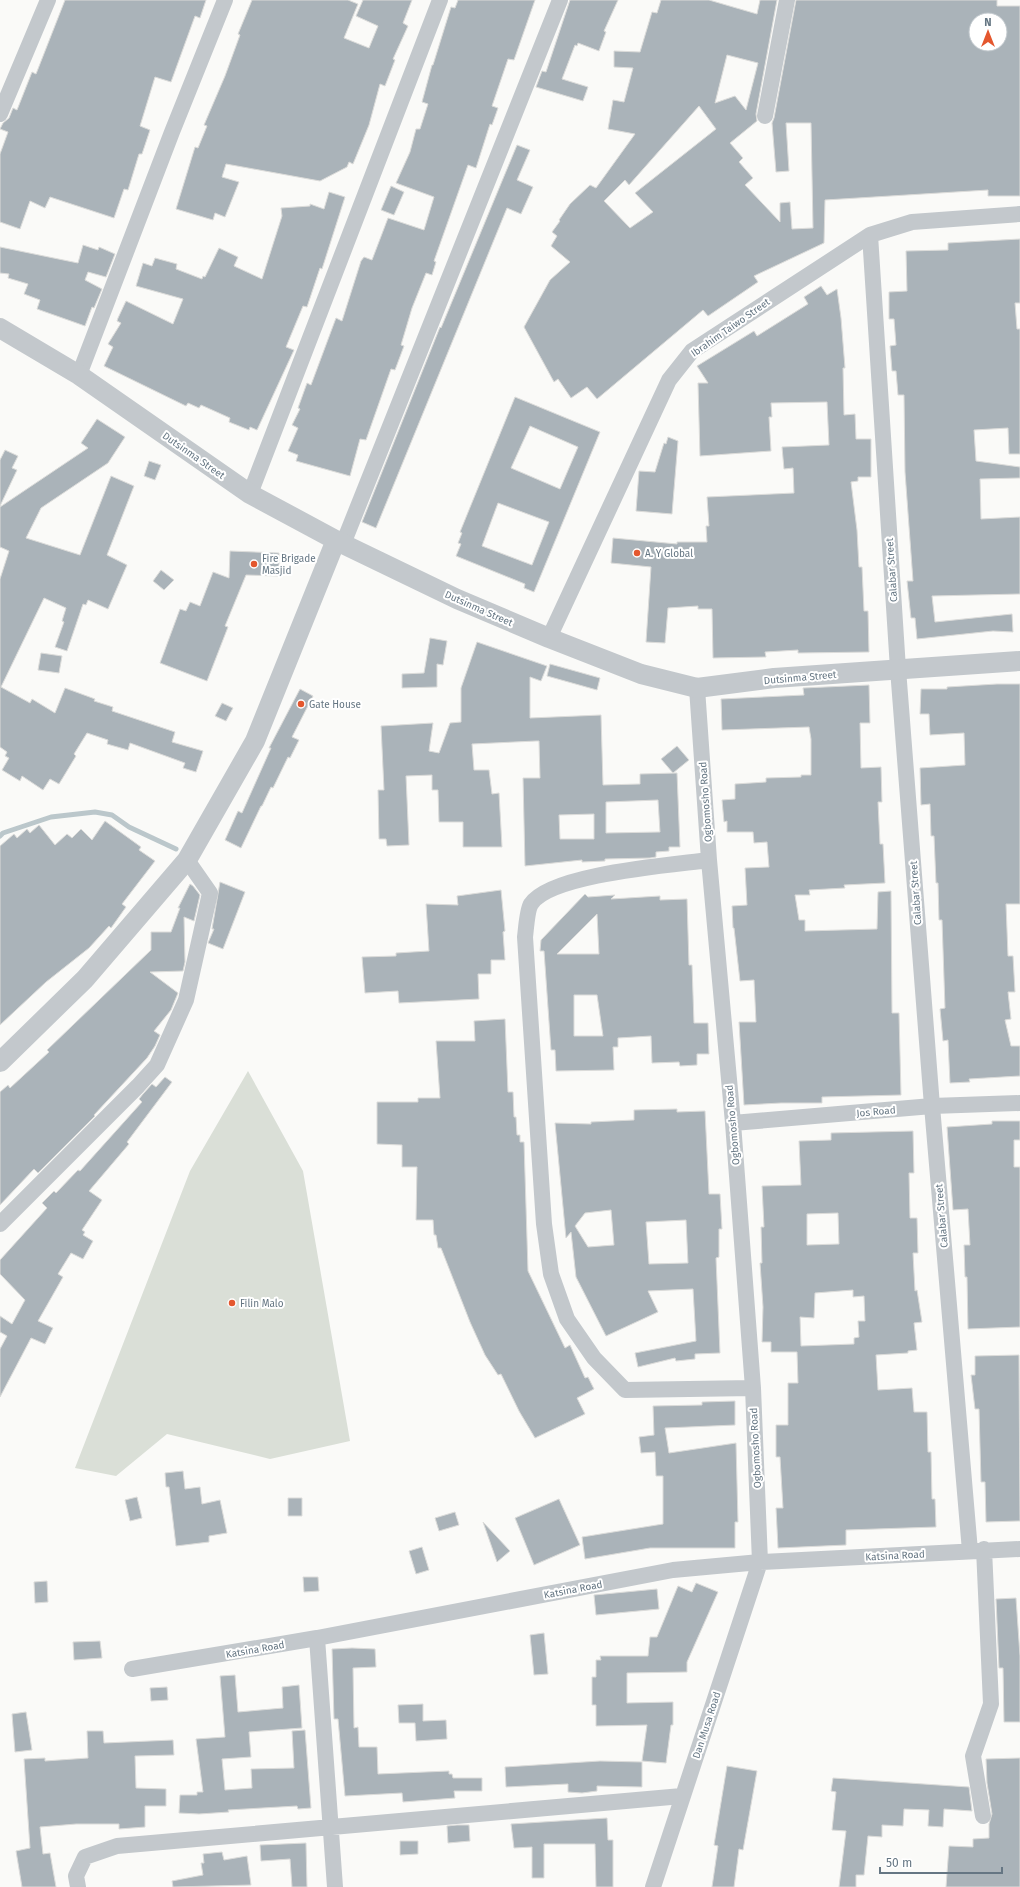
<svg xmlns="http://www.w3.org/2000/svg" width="1020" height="1887" font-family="'Fira Sans',sans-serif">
<rect width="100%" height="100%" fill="#fafaf8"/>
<path fill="#dadfd7" d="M 248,1071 L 303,1171 L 350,1441 L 270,1459 L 167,1434 L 116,1476 L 75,1468 L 190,1171 Z"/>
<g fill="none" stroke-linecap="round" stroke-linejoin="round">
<path stroke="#bbc7cb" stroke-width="5" d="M 0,836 L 3,833 L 51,817 L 95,812 L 112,815 L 129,827 L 176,849"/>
</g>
<path fill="#aab3b9" stroke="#dcdcda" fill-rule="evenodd" d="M 65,0 L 206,0 L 200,18 L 195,16 L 171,82 L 155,77 L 140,126 L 150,130 L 142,154 L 139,154 L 128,190 L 124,189 L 114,218 L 50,197 L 45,208 L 30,201 L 20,229 L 0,222 L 0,154 L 8,132 L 0,129 L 3,123 L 9,118 L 13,108 L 17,110 L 32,72 L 36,74 Z
M 252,0 L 348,0 L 358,4 L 344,38 L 369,48 L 378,26 L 356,16 L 363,0 L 412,0 L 403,23 L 408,26 L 393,59 L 395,60 L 385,86 L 380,84 L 369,125 L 353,164 L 349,162 L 347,167 L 320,181 L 226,164 L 222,177 L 239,182 L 225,217 L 215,213 L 213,220 L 176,209 L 195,147 L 198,148 L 207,126 L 204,125 L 225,76 L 240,35 L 238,34 Z
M 458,0 L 535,0 L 514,60 L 508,59 L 492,106 L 498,108 L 492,125 L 490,124 L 476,168 L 468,165 L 434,261 L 436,262 L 432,275 L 426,273 L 412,308 L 401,345 L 404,346 L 395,370 L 391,369 L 366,440 L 360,439 L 350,476 L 296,461 L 298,455 L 288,451 L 298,428 L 292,425 L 300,409 L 298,408 L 307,383 L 311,385 L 336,318 L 342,321 L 361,261 L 364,257 L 372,260 L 388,218 L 424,230 L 434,197 L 396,183 L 410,152 L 416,129 L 420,129 L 428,104 L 422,102 L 432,65 L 433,65 L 451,7 L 455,8 Z
M 570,0 L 618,0 L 604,31 L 606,32 L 599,51 L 578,43 L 577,46 L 575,45 L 562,79 L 588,87 L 583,101 L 536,87 L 542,71 L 546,72 Z
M 661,0 L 709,0 L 757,14 L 760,0 L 777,0 L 756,114 L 757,121 L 730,143 L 743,158 L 739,162 L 753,178 L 745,185 L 780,222 L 780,203 L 790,202 L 792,229 L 813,228 L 811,123 L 786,123 L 789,171 L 776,172 L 772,123 L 774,118 L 796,0 L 997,0 L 997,6 L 1020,6 L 1020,196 L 988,196 L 988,190 L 825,200 L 824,243 L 754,276 L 758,282 L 708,316 L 703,310 L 597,399 L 587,387 L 571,398 L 558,379 L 554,382 L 524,327 L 550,280 L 570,262 L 551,246 L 557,236 L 552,232 L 560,221 L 559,220 L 570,204 L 590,185 L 596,188 L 635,134 L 608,129 L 613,100 L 624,102 L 633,68 L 614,67 L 614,51 L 640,52 L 652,12 L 657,13 ZM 976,20 L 1000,20 L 1000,44 L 976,44 ZM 727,55 L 758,63 L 746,110 L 735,96 L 715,103 ZM 699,106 L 716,129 L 635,193 L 653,212 L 630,228 L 604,201 L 625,180 L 629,185 Z
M 517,145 L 530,150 L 517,180 L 533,187 L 521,214 L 507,208 L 376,528 L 362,522 L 440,327 L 441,328 Z
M 391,186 L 404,192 L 394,215 L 381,210 Z
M 329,192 L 345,197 L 322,269 L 320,268 L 307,307 L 303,306 L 286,347 L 294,350 L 257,430 L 250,427 L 249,430 L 229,422 L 230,418 L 201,405 L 199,408 L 188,403 L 186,406 L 104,366 L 113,347 L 108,344 L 121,323 L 117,321 L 118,318 L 126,301 L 173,324 L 183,299 L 136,286 L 143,263 L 152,266 L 155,258 L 177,264 L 176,269 L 202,279 L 203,276 L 205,277 L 219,248 L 238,257 L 234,266 L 262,279 L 282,216 L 281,208 L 310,206 L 310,204 L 324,209 Z
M 1020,239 L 1020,303 L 1015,303 L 1017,329 L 1020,329 L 1020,454 L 1009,454 L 1008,428 L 974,430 L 976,461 L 1020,467 L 1020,478 L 980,479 L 981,519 L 1020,517 L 1020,594 L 932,596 L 935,622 L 1012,614 L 1013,632 L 993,631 L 917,639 L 915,618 L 911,618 L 907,581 L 913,581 L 905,472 L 904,395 L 898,395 L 896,371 L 892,371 L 890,346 L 896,345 L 894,319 L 889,319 L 889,292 L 907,291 L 906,251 L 948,250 L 948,243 Z
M 83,245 L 98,250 L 99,247 L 115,254 L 106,277 L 88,272 L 85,280 L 102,289 L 94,308 L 92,307 L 85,326 L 37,309 L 40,300 L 24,294 L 28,284 L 8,278 L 9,274 L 0,273 L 0,247 L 78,263 Z
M 821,286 L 827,295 L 837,289 L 841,318 L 845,368 L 843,368 L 844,415 L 855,414 L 856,439 L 871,439 L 871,477 L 858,477 L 858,481 L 851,482 L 857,530 L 859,567 L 862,567 L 864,611 L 868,611 L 869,652 L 798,653 L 798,650 L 765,652 L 766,657 L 713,658 L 712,609 L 698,609 L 698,606 L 668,608 L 665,643 L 646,642 L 651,567 L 611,563 L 613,538 L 677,544 L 677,542 L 707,542 L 706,526 L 709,526 L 707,497 L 794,493 L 793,468 L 784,469 L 782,447 L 829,445 L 827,402 L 771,403 L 772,417 L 769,417 L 771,451 L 700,456 L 698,383 L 708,383 L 697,366 L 754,331 L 757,336 L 808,304 L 804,297 Z
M 515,397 L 600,432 L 534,592 L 524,588 L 525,584 L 456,556 L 461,544 L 458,543 L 462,533 L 460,532 ZM 530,426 L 578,447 L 560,489 L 511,468 ZM 498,503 L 549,522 L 532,565 L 482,546 Z
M 97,419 L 125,437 L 108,463 L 41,508 L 26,538 L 80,555 L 111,476 L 134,486 L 107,555 L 127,565 L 108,609 L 88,600 L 86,605 L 83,604 L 67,651 L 55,647 L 64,622 L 62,621 L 66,608 L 44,598 L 1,687 L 30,703 L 32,699 L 55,713 L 65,688 L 95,699 L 94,701 L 113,707 L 112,711 L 175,732 L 172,742 L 203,751 L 196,772 L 183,768 L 185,763 L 130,743 L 128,750 L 107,744 L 108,740 L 87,733 L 74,754 L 76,756 L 59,784 L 50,779 L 43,790 L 22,776 L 20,781 L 2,770 L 9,758 L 5,756 L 7,752 L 0,747 L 0,579 L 9,551 L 0,547 L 0,507 L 88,448 L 81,443 Z
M 668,437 L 678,441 L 672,514 L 636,511 L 639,471 L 655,472 L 664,443 L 666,444 Z
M 5,450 L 18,456 L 12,468 L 17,470 L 0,506 L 0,460 Z
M 149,461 L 161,465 L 155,480 L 144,476 Z
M 230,551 L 279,553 L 279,576 L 246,575 L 225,626 L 228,627 L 207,681 L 160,663 L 180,609 L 186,611 L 190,602 L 200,606 L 213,572 L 229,578 Z
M 161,570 L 174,580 L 164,590 L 153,581 Z
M 430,638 L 447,641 L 443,665 L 437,664 L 437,687 L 402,688 L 402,674 L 424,673 Z
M 477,642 L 547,666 L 541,681 L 530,677 L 530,718 L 601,715 L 603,785 L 640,784 L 640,774 L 677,773 L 680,847 L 669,847 L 669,851 L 656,852 L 656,857 L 650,858 L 605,859 L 605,861 L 582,862 L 582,860 L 525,866 L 523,778 L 540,778 L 539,741 L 536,741 L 472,744 L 474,770 L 489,770 L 492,794 L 499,793 L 502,847 L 463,847 L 463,822 L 439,822 L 438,790 L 432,790 L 432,775 L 406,776 L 409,845 L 387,846 L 386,839 L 379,839 L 378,790 L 384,790 L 381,726 L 433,723 L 429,751 L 439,753 L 450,723 L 461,722 L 461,688 ZM 658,800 L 660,832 L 606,833 L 606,802 ZM 594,814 L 594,839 L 560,839 L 559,815 Z
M 41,653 L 62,656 L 59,673 L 38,670 Z
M 550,664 L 600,678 L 597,690 L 547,676 Z
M 997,684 L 1020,684 L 1020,904 L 1006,904 L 1008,956 L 1013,956 L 1015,992 L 1008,992 L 1011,1019 L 1005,1020 L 1011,1046 L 1020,1046 L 1020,1076 L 969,1079 L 970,1082 L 950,1083 L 948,1040 L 943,1041 L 940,1009 L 945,1008 L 942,920 L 939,920 L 938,883 L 936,883 L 934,836 L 931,836 L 930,804 L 921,805 L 920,768 L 965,765 L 964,733 L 930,735 L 929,714 L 920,714 L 921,689 L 947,689 L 947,687 Z
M 869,685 L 870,723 L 860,723 L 861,768 L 881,767 L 882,802 L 878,802 L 880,844 L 883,844 L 885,883 L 844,885 L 845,888 L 809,890 L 810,895 L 795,895 L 799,920 L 805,920 L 805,931 L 877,929 L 878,892 L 891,891 L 892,1013 L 899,1013 L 901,1095 L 822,1097 L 822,1103 L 781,1103 L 744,1105 L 739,1022 L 756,1022 L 754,980 L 740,981 L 734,928 L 733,928 L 732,906 L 747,905 L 745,868 L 769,867 L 767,842 L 754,843 L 753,832 L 727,832 L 727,821 L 724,822 L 722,800 L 735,799 L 735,784 L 766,782 L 766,778 L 801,777 L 801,775 L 811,775 L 811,739 L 809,727 L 722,730 L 721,699 L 804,695 L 803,688 Z
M 300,689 L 313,696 L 292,737 L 299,740 L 290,758 L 288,757 L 273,788 L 271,787 L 262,806 L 261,806 L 241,848 L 225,840 L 238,811 L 242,813 L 271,748 L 269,748 Z
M 222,703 L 233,708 L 226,721 L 215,716 Z
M 677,746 L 689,760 L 673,773 L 661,759 Z
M 105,821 L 141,847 L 139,850 L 155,861 L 122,904 L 126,907 L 111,928 L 109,926 L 89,948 L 46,982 L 0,1025 L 0,846 L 14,834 L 17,838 L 27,829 L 30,833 L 39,825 L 55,845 L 67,834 L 72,838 L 81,829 L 92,840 Z
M 220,882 L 245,892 L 223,949 L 208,943 L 214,929 L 212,929 Z
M 190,884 L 193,886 L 200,895 L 194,921 L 184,917 L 185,962 L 183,971 L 150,972 L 178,993 L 171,1010 L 154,1031 L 160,1035 L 155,1046 L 147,1058 L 94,1115 L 95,1116 L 38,1173 L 34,1169 L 0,1205 L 0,1092 L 8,1085 L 10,1088 L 49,1052 L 47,1050 L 151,950 L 151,932 L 171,932 L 180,908 L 178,908 Z
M 501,890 L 505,931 L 503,932 L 505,960 L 491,960 L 491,974 L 478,974 L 479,999 L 399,1003 L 398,991 L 365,993 L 362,957 L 396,956 L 396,953 L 429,951 L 426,904 L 458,905 L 457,896 Z
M 585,894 L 588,897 L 615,895 L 611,899 L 660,896 L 660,900 L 687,899 L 689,965 L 692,965 L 694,1023 L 708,1023 L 709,1054 L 697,1054 L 697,1065 L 680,1066 L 679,1062 L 652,1063 L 651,1036 L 618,1038 L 618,1047 L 613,1047 L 614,1070 L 556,1071 L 555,1050 L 551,1050 L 544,951 L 540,951 L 541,940 ZM 597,914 L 599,954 L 557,954 ZM 574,995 L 597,995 L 603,1036 L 574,1036 Z
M 505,1019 L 508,1092 L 513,1092 L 514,1117 L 516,1117 L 517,1135 L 520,1135 L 520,1142 L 524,1142 L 528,1271 L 565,1348 L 570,1345 L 585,1378 L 588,1377 L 594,1389 L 577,1398 L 585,1414 L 535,1438 L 519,1411 L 501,1374 L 498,1375 L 485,1355 L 470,1322 L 441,1248 L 438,1248 L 436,1235 L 434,1235 L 433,1220 L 416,1220 L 417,1167 L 402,1167 L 402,1145 L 377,1144 L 377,1102 L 418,1102 L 418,1098 L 440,1098 L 436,1041 L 475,1041 L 474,1021 Z
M 165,1077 L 172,1082 L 127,1142 L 129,1144 L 89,1191 L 102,1200 L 82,1230 L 85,1232 L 83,1235 L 93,1241 L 83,1259 L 71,1253 L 58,1274 L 63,1277 L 38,1321 L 53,1328 L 45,1344 L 31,1338 L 0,1397 L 0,1349 L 7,1336 L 0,1332 L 0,1316 L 12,1324 L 25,1300 L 0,1274 L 0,1260 L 47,1208 L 42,1203 L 54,1191 L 56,1193 L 78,1170 L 80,1171 L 142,1102 L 139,1099 L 143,1094 L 152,1084 L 156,1087 Z
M 677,1109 L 677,1112 L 705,1111 L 709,1194 L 720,1194 L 722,1229 L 719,1229 L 719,1257 L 716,1258 L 720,1353 L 695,1354 L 695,1359 L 676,1361 L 675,1358 L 638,1367 L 635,1353 L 696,1341 L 693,1289 L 648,1291 L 658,1312 L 606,1336 L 576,1277 L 571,1232 L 566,1238 L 555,1123 L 591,1124 L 591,1122 L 634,1120 L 634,1110 ZM 611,1210 L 614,1245 L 588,1247 L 575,1226 L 585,1213 ZM 686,1220 L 688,1263 L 649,1264 L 646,1222 Z
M 992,1121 L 1020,1121 L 1020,1140 L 1014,1140 L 1014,1167 L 1020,1167 L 1020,1327 L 968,1329 L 967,1277 L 965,1277 L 964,1245 L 970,1245 L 968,1209 L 953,1210 L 947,1127 L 992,1124 Z
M 913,1131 L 914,1173 L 909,1173 L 910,1218 L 917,1218 L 918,1253 L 913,1253 L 915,1291 L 917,1290 L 922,1322 L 914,1323 L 917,1350 L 908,1351 L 908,1353 L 876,1355 L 878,1390 L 912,1388 L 914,1412 L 927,1412 L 928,1452 L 931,1452 L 932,1499 L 935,1499 L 936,1527 L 846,1530 L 846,1545 L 778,1548 L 776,1508 L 783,1508 L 780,1457 L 776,1457 L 776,1425 L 788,1425 L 788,1383 L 798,1383 L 797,1352 L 771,1352 L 771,1342 L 762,1342 L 763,1307 L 760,1263 L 762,1263 L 761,1227 L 764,1227 L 762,1186 L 801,1185 L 799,1141 L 831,1140 L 831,1133 ZM 838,1213 L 839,1244 L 807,1245 L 807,1214 ZM 853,1290 L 853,1297 L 864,1296 L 865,1321 L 858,1321 L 859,1337 L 854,1338 L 854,1344 L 801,1346 L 800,1317 L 814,1318 L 815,1293 Z
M 1019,1355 L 1020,1521 L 986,1522 L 985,1482 L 981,1482 L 979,1409 L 975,1409 L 971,1375 L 975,1375 L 975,1356 Z
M 735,1401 L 735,1425 L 665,1428 L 669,1453 L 736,1443 L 738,1522 L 735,1522 L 735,1548 L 650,1548 L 585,1559 L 582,1537 L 663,1524 L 663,1476 L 656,1476 L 655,1452 L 641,1453 L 639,1437 L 654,1435 L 653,1406 L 702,1405 L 702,1402 Z
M 183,1471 L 185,1489 L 200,1487 L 202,1504 L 220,1500 L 227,1533 L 209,1536 L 209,1542 L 176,1546 L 169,1487 L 166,1487 L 165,1473 Z
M 137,1497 L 142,1518 L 130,1521 L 125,1500 Z
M 288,1498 L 302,1498 L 302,1516 L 288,1516 Z
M 559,1499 L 580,1545 L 534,1565 L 515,1518 Z
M 455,1512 L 459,1525 L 439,1531 L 435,1518 Z
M 483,1522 L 510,1551 L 497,1562 Z
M 422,1547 L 429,1570 L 416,1574 L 409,1551 Z
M 303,1577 L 318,1577 L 319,1591 L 304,1592 Z
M 47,1581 L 48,1602 L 35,1603 L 34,1582 Z
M 696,1583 L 718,1592 L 687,1662 L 687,1672 L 627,1673 L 627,1703 L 673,1702 L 673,1725 L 671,1725 L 666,1763 L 642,1761 L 647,1725 L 596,1726 L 596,1705 L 592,1705 L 592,1677 L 596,1677 L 596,1660 L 601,1660 L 600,1656 L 648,1656 L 650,1637 L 657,1637 L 678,1586 L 692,1592 Z
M 657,1589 L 659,1609 L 596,1615 L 594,1595 Z
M 1016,1598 L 1020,1656 L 1020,1722 L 1004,1722 L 1003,1668 L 999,1668 L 996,1599 Z
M 544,1633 L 548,1674 L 534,1675 L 530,1635 Z
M 100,1641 L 102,1658 L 74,1660 L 73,1642 Z
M 352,1648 L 375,1649 L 376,1667 L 353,1668 L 354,1728 L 358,1727 L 359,1747 L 377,1747 L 378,1774 L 449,1771 L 449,1774 L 452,1774 L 453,1778 L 482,1778 L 482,1791 L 454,1791 L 455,1798 L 403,1802 L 402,1793 L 345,1796 L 338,1719 L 334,1719 L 332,1649 Z
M 235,1675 L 238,1712 L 283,1708 L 282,1687 L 299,1685 L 302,1728 L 249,1732 L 251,1757 L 222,1759 L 225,1790 L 252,1788 L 251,1769 L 294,1768 L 292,1731 L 305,1730 L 311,1808 L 298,1809 L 297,1806 L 228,1810 L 229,1812 L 199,1814 L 179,1813 L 180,1795 L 197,1795 L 197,1792 L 203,1792 L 196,1739 L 225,1737 L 220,1676 Z
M 167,1687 L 168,1700 L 151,1701 L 150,1688 Z
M 423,1704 L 423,1721 L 446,1720 L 447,1739 L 416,1741 L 415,1723 L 399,1723 L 398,1705 Z
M 26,1712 L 32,1750 L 15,1752 L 12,1714 Z
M 87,1731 L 103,1731 L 104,1743 L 173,1740 L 174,1755 L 135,1756 L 136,1788 L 166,1789 L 166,1806 L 145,1806 L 145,1827 L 119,1829 L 119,1824 L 76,1824 L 40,1827 L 43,1854 L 50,1853 L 56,1887 L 22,1887 L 16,1851 L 30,1848 L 24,1759 L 45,1758 L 45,1761 L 88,1758 Z
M 1020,1758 L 1020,1887 L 946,1887 L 949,1846 L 973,1847 L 973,1839 L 989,1838 L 989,1824 L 992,1814 L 987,1783 L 986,1759 Z
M 600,1761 L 642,1762 L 642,1787 L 597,1786 L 597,1791 L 582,1793 L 568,1792 L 568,1784 L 506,1787 L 505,1767 Z
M 727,1766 L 757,1771 L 743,1850 L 739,1849 L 734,1887 L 712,1887 L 718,1846 L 714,1845 Z
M 833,1778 L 969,1787 L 972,1811 L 944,1809 L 943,1827 L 928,1826 L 929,1810 L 904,1809 L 903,1826 L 882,1825 L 882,1837 L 868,1836 L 864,1875 L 856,1875 L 856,1887 L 839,1887 L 846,1831 L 832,1830 L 836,1792 L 831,1791 Z
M 607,1818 L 608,1840 L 613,1840 L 613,1887 L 596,1887 L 595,1844 L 544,1844 L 544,1878 L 532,1878 L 532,1847 L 514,1848 L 511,1824 Z
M 457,1825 L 469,1825 L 470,1841 L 448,1843 L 447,1826 Z
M 400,1841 L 418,1841 L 418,1854 L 400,1855 Z
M 306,1843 L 307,1887 L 292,1887 L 290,1859 L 261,1861 L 260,1845 Z
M 222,1852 L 224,1860 L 247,1856 L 251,1885 L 173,1887 L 172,1881 L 203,1875 L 201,1863 L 204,1863 L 203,1854 Z"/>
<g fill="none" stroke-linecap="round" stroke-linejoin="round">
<path stroke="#c3c8cc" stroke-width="16" d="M 0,114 L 48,0
M 765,116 L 787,0
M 870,235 L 898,669 L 932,1106 L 970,1551
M 79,375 L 172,132 L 225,0
M 250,494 L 440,0
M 343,544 L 560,0
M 549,638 L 669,380 L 692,351 L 870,235 L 912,222 L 1020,214
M 709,860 C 672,865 550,874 531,904 C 527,910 526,930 525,937 L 544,1224 L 551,1274 L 567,1319 L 594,1358 L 625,1390 L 753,1388
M 733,1123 L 932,1106 L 1020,1103
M 0,1224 L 138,1086 L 157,1065 L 186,1000 L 210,893 L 187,860
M 317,1638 L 335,1887
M 132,1669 L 317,1638 L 673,1570 L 760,1562 L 1020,1549
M 983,1816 L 973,1756 L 991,1704 L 984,1549
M 78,1887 L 76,1876 L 85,1857 L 117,1846 L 682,1796
M 653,1887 L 760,1562 L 753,1388 L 733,1123 L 709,860 L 697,688"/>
<path stroke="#c3c8cc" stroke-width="20" d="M 0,328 L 79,375 L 250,494 L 343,544 L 457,599 L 549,638 L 641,674 L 697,688 L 774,678 L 1020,661
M 0,1062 L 85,979 L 187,860 L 255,741 L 336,540"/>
</g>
<g fill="#e4572e" stroke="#fff" stroke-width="1.5">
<circle cx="637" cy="553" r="4"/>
<circle cx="254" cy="564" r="4"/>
<circle cx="301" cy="704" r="4"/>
<circle cx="232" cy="1303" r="4"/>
</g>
<g text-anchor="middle" stroke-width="4" stroke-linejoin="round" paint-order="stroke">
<g font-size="10" fill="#657683" stroke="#fff">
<text transform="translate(730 327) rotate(-35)" y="4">Ibrahim Taiwo Street</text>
<text transform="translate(194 455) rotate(35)" y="4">Dutsinma Street</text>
<text transform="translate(891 570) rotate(-94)" y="4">Calabar Street</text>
<text transform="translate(479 608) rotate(24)" y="4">Dutsinma Street</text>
<text transform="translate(800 677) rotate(-5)" y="4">Dutsinma Street</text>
<text transform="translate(705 802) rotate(-94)" y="4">Ogbomosho Road</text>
<text transform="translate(915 893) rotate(-94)" y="4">Calabar Street</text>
<text transform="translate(876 1111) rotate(-5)" y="4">Jos Road</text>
<text transform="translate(732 1125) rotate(-95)" y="4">Ogbomosho Road</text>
<text transform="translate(941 1216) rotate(-95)" y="4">Calabar Street</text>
<text transform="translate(755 1448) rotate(-93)" y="4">Ogbomosho Road</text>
<text transform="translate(895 1555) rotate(-3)" y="4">Katsina Road</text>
<text transform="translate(573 1589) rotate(-11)" y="4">Katsina Road</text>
<text transform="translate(255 1649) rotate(-10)" y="4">Katsina Road</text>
<text transform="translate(706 1725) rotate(-72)" y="4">Dan Musa Road</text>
</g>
<g font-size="10" fill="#657683" stroke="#fff" text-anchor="start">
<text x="645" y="557">A. Y Global</text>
<text x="262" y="562">Fire Brigade<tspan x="262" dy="12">Masjid</tspan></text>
<text x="309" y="708">Gate House</text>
<text x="240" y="1307">Filin Malo</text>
</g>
</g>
<g transform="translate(988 32)"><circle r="19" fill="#ffffff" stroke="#c1c8cd"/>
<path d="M0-3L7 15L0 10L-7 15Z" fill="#e4572e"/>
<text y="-6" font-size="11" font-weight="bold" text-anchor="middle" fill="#657683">N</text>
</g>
<path d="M880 1867v6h122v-6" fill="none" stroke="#657683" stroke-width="2"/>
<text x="886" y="1867" font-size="12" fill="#657683" stroke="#ffffff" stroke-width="3" paint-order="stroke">50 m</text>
</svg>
